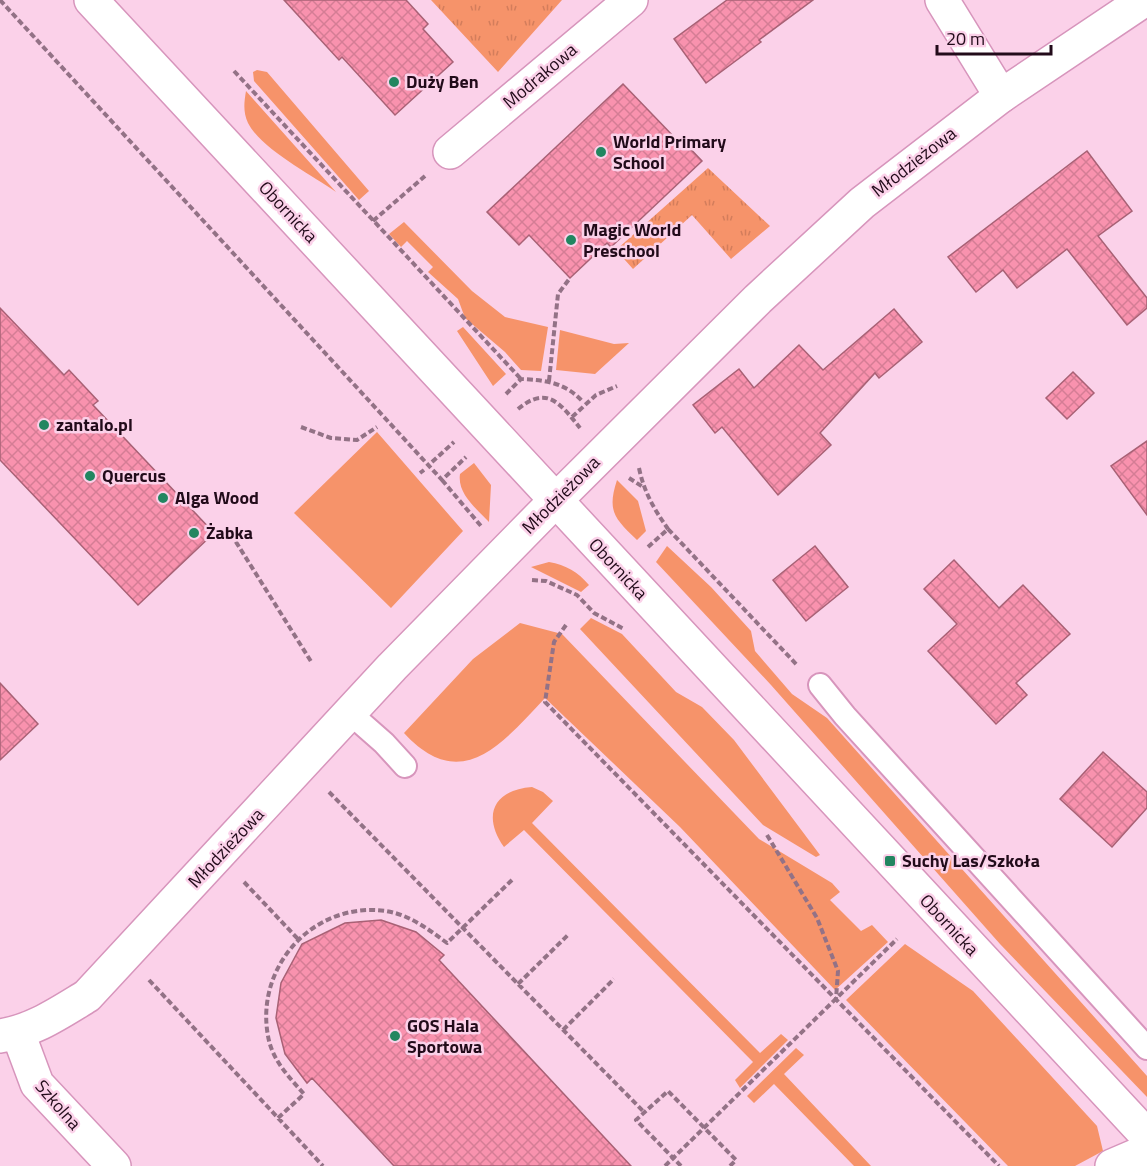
<svg xmlns="http://www.w3.org/2000/svg" width="1147" height="1166" font-family="'Titillium Web',sans-serif">
<defs>
<pattern id="park-tufts" width="24" height="20" patternUnits="userSpaceOnUse" patternTransform="scale(1.5)"><rect width="24" height="20" fill="#f6936a"/><path d="M3 7l-1-3M5 7V3M7 7l1-3M15 17l-1-3M17 17v-4M19 17l1-3" fill="none" stroke="#d37d5b"/></pattern>
<pattern id="building-cross-hatch" width="8" height="8" patternUnits="userSpaceOnUse" patternTransform="scale(1.5)"><rect width="8" height="8" fill="#f992ae"/><path d="M0 0l8 8M0 8l8-8" fill="none" stroke="#d57d95"/></pattern>
</defs>
<rect width="100%" height="100%" fill="#fbd1e9"/>
<path fill="#f6936a" d="M 257,70 L 267,72 L 369,191 L 359,200 L 254,81 L 253,72 Z
M 246,91 L 336,192 C 312,175 261,149 248,123 C 243,112 244,103 246,91 Z
M 404,222 L 472,291 L 505,317 L 548,327 L 541,371 L 521,370 L 505,352 L 465,318 L 458,299 L 428,272 L 433,267 L 407,241 L 401,247 L 389,234 Z
M 463,327 L 506,374 L 493,386 L 457,331 Z
M 560,330 L 614,344 L 629,343 L 595,374 L 556,370 Z
M 377,432 L 463,531 L 391,608 L 294,513 Z
M 474,463 L 491,485 L 489,522 C 477,509 457,494 460,474 Z
M 617,480 L 638,501 L 646,531 L 637,540 C 614,518 607,511 617,480 Z
M 667,546 L 711,587 L 751,631 L 755,651 L 792,694 L 827,718 L 1147,1076 L 1147,1097 L 1000,944 L 771,685 L 656,562 Z
M 549,562 C 566,565 578,572 589,585 L 581,592 L 531,567 Z
M 591,618 L 622,634 L 676,692 L 702,707 L 734,740 L 820,855 L 816,857 L 763,825 L 580,629 Z
M 520,623 L 562,634 L 759,839 L 832,883 L 840,892 L 830,900 L 861,931 L 872,925 L 888,942 L 835,990 L 680,827 L 545,698 C 502,744 461,795 404,733 L 473,659 Z
M 532,787 L 543,792 L 553,801 L 532,823 L 760,1053 L 781,1034 L 788,1040 L 740,1088 L 735,1080 L 753,1062 L 524,830 L 504,847 C 482,816 493,790 532,787 Z
M 905,944 L 973,991 L 1097,1126 L 1103,1151 L 1075,1166 L 1008,1166 L 846,1000 Z
M 796,1048 L 804,1055 L 784,1074 L 871,1166 L 854,1166 L 774,1084 L 754,1103 L 747,1096 Z"/>
<path fill="url(#park-tufts)" d="M 431,0 L 562,0 L 498,72 Z
M 708,168 L 770,226 L 731,259 L 692,215 L 633,269 L 616,250 Z"/>
<path fill="url(#building-cross-hatch)" stroke="#a86175" stroke-width="1.5" d="M 284,0 L 406,0 L 428,24 L 423,29 L 453,62 L 395,115 L 342,57 L 339,60 Z
M 727,0 L 813,0 L 759,40 L 761,42 L 706,83 L 674,39 Z
M 623,84 L 677,140 L 680,138 L 702,161 L 611,247 L 607,243 L 570,278 L 529,235 L 519,245 L 487,212 Z
M 1087,151 L 1132,211 L 1098,236 L 1147,298 L 1147,308 L 1127,325 L 1067,249 L 1017,288 L 1003,270 L 976,292 L 948,257 Z
M 0,308 L 64,375 L 69,370 L 98,401 L 93,405 L 214,533 L 138,605 L 0,460 Z
M 894,309 L 922,342 L 879,378 L 875,373 L 820,433 L 831,445 L 778,495 L 722,427 L 715,433 L 693,405 L 739,369 L 754,388 L 799,345 L 823,370 Z
M 1073,372 L 1094,393 L 1067,419 L 1046,398 Z
M 1147,441 L 1147,515 L 1111,466 Z
M 815,546 L 848,587 L 806,621 L 773,580 Z
M 954,560 L 999,608 L 1023,585 L 1070,634 L 1016,683 L 1027,695 L 996,724 L 928,651 L 957,624 L 924,589 Z
M 0,683 L 38,724 L 0,760 Z
M 1103,752 L 1147,792 L 1147,808 L 1112,847 L 1060,799 Z
M 381,920 L 416,932 L 444,955 L 439,960 L 631,1166 L 394,1166 L 312,1078 L 307,1083 L 285,1054 L 276,1018 L 281,983 L 302,944 L 345,923 Z"/>
<g fill="none" stroke-linecap="round" stroke-linejoin="round">
<g stroke="#d795bc" stroke-width="26">
<path id="lane" d="M 820,685 L 845,716 L 1147,1048
M 351,714 L 384,743 L 405,766"/>
</g>
<g stroke="#d795bc" stroke-width="36">
<path id="street" d="M 942,0 L 1001,96
M 450,152 L 631,0
M 18,1033 L 37,1084 L 114,1166
M 0,1036 C 33,1031 59,1013 87,996 L 392,667 L 555,501
M 1112,1166 L 1147,1151"/>
</g>
<g stroke="#d795bc" stroke-width="36">
<path id="secondary" d="M 91,0 L 1147,1136
M 555,501 L 758,299 L 862,203 L 1001,96 L 1144,0"/>
</g>
<path stroke="#937286" stroke-width="4" stroke-dasharray="6 3" stroke-linecap="butt" d="M 0,0 L 442,480 L 466,457
M 234,71 L 521,379
M 373,221 L 425,176
M 549,381 L 558,294 L 570,278
M 506,394 L 521,379 C 546,380 566,383 583,402
M 518,409 C 547,385 560,403 580,428
M 572,417 L 596,395 L 617,386
M 301,427 L 331,438 L 357,440 L 377,427
M 432,462 L 454,442
M 639,468 C 644,492 654,509 668,529
M 420,473 L 424,470
M 629,478 L 643,487
M 442,480 L 481,526
M 231,534 L 312,663
M 648,547 L 668,529 L 797,665
M 532,580 L 546,581 L 577,595 L 594,613 L 624,629
M 566,625 L 554,642 L 545,702 L 999,1166
M 329,792 L 644,1112
M 767,835 L 817,918 L 838,971 L 836,999
M 244,882 L 298,939
M 149,980 L 323,1166
M 518,984 L 569,934
M 563,1030 L 614,979
M 278,1118 L 304,1094 C 289,1077 272,1060 268,1036 C 255,966 314,901 386,911 C 410,915 428,929 447,943 L 514,878
M 665,1166 L 897,939
M 681,1166 L 636,1120 L 668,1091 L 736,1160 L 730,1166"/>
<use href="#lane" stroke="#fff" stroke-width="22"/>
<use href="#street" stroke="#fff" stroke-width="33"/>
<use href="#secondary" stroke="#fff" stroke-width="33"/>
</g>
<g fill="#228660" stroke="#fbd1e9" stroke-width="2">
<circle cx="394" cy="82" r="6"/>
<circle cx="601" cy="152" r="6"/>
<circle cx="571" cy="240" r="6"/>
<circle cx="44" cy="425" r="6"/>
<circle cx="90" cy="476" r="6"/>
<circle cx="163" cy="498" r="6"/>
<circle cx="194" cy="533" r="6"/>
<rect x="884" y="855" width="12" height="12" rx="3"/>
<circle cx="395" cy="1036" r="6"/>
</g>
<g text-anchor="middle" stroke-width="5" stroke-linejoin="round" paint-order="stroke">
<g font-size="18" fill="#220b1a" stroke="#fbd1e9">
<text transform="translate(540 76) rotate(-40)" y="6">Modrakowa</text>
<text transform="translate(914 162) rotate(-38)" y="6">Młodzieżowa</text>
<text transform="translate(288 212) rotate(47)" y="6">Obornicka</text>
<text transform="translate(561 495) rotate(-45)" y="6">Młodzieżowa</text>
<text transform="translate(618 569) rotate(47)" y="6">Obornicka</text>
<text transform="translate(226 848) rotate(-47)" y="6">Młodzieżowa</text>
<text transform="translate(949 925) rotate(47)" y="6">Obornicka</text>
<text transform="translate(58 1105) rotate(49)" y="6">Szkolna</text>
</g>
<g font-size="18" font-weight="bold" fill="#220b1a" stroke="#fbd1e9" text-anchor="start">
<text x="406" y="88">Duży Ben</text>
<text x="613" y="148">World Primary<tspan x="613" dy="21">School</tspan></text>
<text x="583" y="236">Magic World<tspan x="583" dy="21">Preschool</tspan></text>
<text x="56" y="431">zantalo.pl</text>
<text x="102" y="482">Quercus</text>
<text x="175" y="504">Alga Wood</text>
<text x="206" y="539">Żabka</text>
<text x="902" y="867">Suchy Las/Szkoła</text>
<text x="407" y="1032">GOS Hala<tspan x="407" dy="21">Sportowa</tspan></text>
</g>
</g>
<path d="M937 45v9h114v-9" fill="none" stroke="#220b1a" stroke-width="3"/>
<text x="946" y="45" font-size="18" fill="#220b1a" stroke="#fbd1e9" stroke-width="4.5" paint-order="stroke">20 m</text>
</svg>
